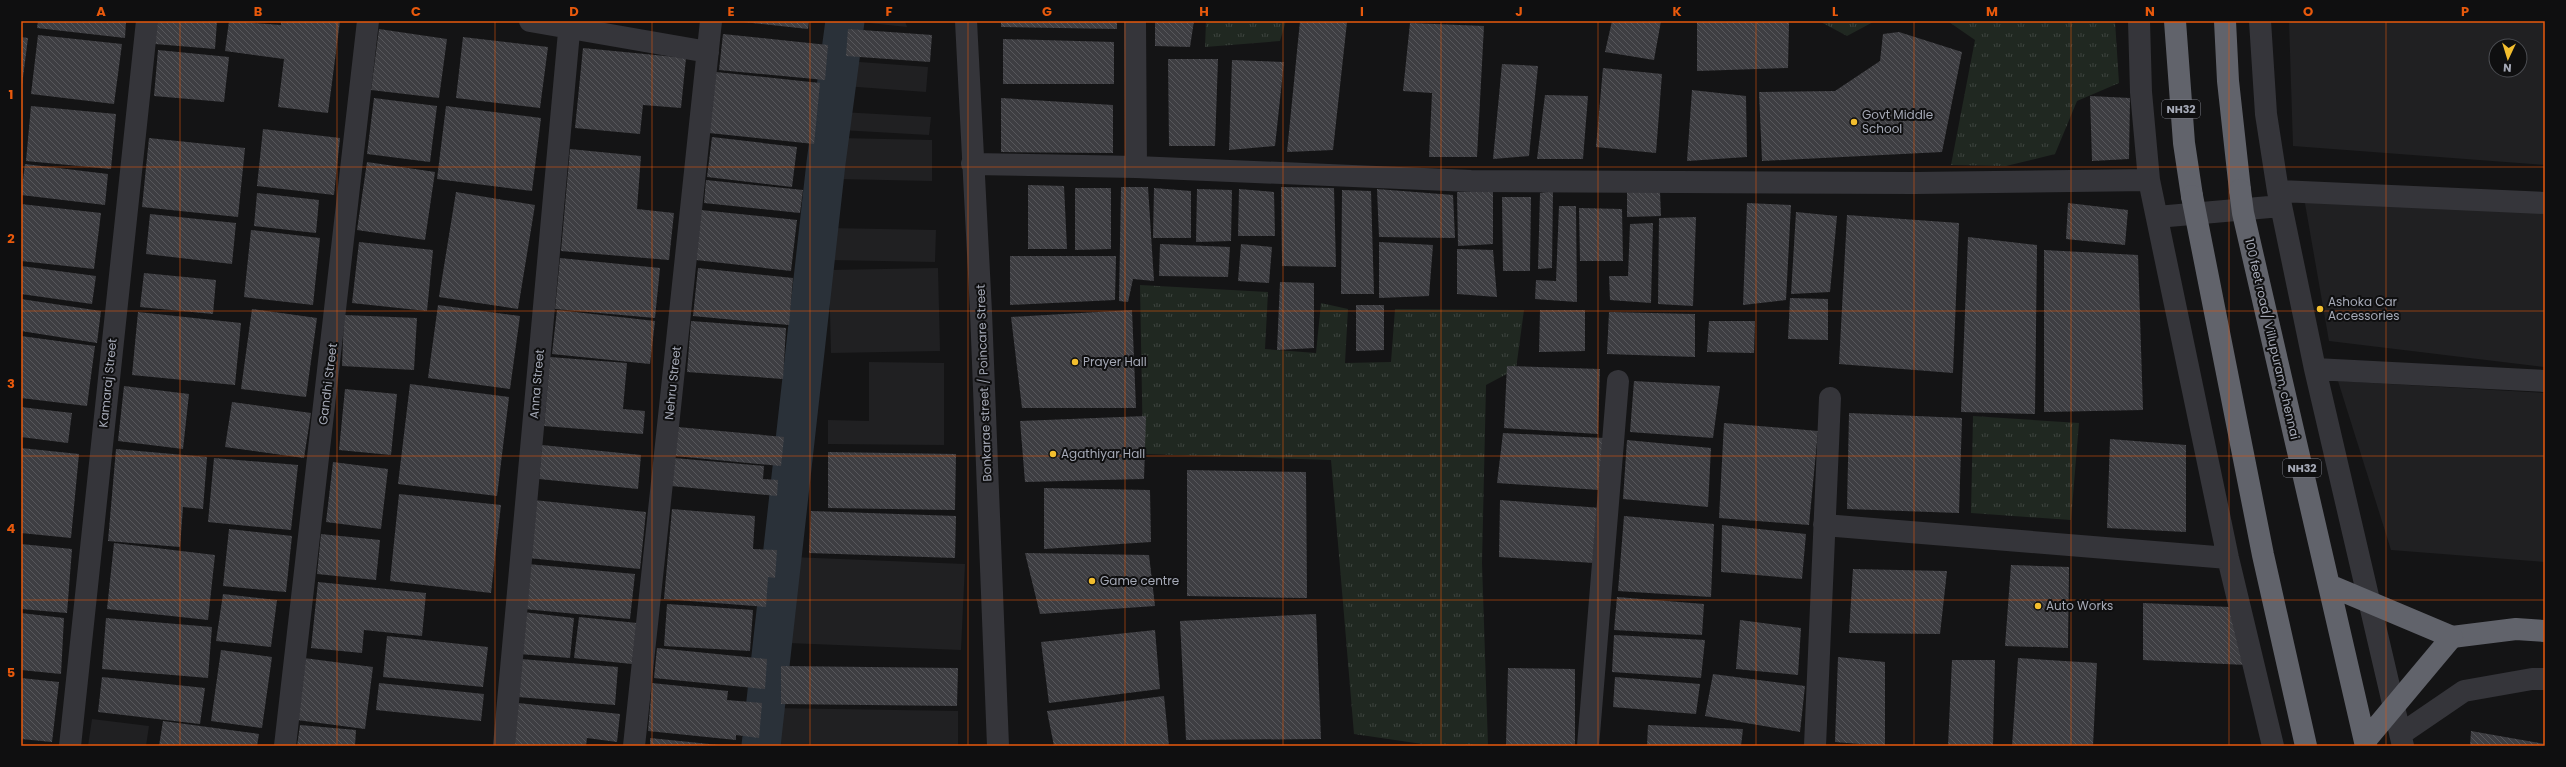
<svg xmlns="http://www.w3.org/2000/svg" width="2566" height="767" font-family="Poppins,sans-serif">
<defs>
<pattern id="grass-tufts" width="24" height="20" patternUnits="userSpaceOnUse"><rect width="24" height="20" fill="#202821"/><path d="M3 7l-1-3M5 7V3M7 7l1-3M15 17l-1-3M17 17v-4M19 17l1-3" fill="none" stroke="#3d443f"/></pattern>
<pattern id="building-back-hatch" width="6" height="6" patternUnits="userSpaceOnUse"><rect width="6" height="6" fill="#3e3e42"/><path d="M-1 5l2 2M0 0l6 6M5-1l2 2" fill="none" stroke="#57575b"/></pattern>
</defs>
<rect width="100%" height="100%" fill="#141415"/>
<path fill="#202022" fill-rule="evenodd" d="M 850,21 L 905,21 L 907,27 Z
M 2289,21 L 2545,21 L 2545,165 L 2293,146 ZM 2496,46 L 2520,46 L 2520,70 L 2496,70 Z
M 846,61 L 928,67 L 926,92 L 844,86 Z
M 841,112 L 931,117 L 929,135 L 840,130 Z
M 839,138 L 932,140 L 932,181 L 838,179 Z
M 2303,192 L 2545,203 L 2545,367 L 2329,341 Z
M 828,228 L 936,230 L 935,262 L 828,260 Z
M 938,268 L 940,351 L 831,353 L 829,270 Z
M 869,362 L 944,363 L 944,445 L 828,444 L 828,420 L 869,421 Z
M 2338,381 L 2545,393 L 2545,562 L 2391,550 Z
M 791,557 L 965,564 L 961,650 L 788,643 Z
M 774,708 L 958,711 L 958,746 L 774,746 Z
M 92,719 L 149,726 L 146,746 L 88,746 Z"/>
<path fill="url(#grass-tufts)" d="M 1206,21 L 1286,21 L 1280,41 L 1205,47 Z
M 1819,21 L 1875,21 L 1847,36 Z
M 1944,21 L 2115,21 L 2119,83 L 2077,101 L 2055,154 L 2006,166 L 1951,165 L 1975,40 L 1949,22 Z
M 1140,285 L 1268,292 L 1265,349 L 1316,353 L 1321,303 L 1348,309 L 1345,363 L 1391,362 L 1395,309 L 1524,310 L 1516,369 L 1486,385 L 1482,563 L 1488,746 L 1436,746 L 1354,734 L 1331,460 L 1143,454 Z
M 1973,416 L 2079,423 L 2071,520 L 1971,513 Z"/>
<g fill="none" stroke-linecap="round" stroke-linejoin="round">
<path stroke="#2a3139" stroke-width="39" d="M 761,746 L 826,163 L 845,21"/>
</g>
<path fill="url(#building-back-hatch)" d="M 38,21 L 126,21 L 125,38 L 37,28 Z
M 157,21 L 217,21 L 215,49 L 155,44 Z
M 229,21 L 281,25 L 281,21 L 340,21 L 328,113 L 278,107 L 284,59 L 225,51 Z
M 734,21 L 809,21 L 808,29 Z
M 1001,21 L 1117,21 L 1117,29 L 1001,27 Z
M 1155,21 L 1194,21 L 1190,47 L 1155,46 Z
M 1300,21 L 1347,22 L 1333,150 L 1287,152 Z
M 1612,21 L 1661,21 L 1654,60 L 1605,52 Z
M 1697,21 L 1789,22 L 1788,68 L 1697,71 Z
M 1410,23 L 1484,26 L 1477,157 L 1429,157 L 1432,93 L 1403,91 Z
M 379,29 L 447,39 L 439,98 L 371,90 Z
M 848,29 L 932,35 L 930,62 L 846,56 Z
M 1899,32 L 1962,52 L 1942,152 L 1762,161 L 1759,92 L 1835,91 L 1880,61 L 1883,34 Z
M 723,34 L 828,45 L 825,80 L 719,70 Z
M 38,35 L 122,44 L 114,104 L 31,94 Z
M 21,37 L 28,38 L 22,85 L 21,85 Z
M 463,37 L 548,47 L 540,108 L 456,98 Z
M 1003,39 L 1114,42 L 1114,84 L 1003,84 Z
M 583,48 L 686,58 L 681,108 L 643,105 L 640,134 L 575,128 Z
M 158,50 L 229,57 L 224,102 L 154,96 Z
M 1168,59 L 1218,59 L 1215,146 L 1169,146 Z
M 1232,60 L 1284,62 L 1275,146 L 1229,150 Z
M 1502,64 L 1538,66 L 1529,156 L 1493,159 Z
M 1603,68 L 1662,74 L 1656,153 L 1596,147 Z
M 716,72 L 820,83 L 814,144 L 709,133 Z
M 1692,90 L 1746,96 L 1747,157 L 1687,161 Z
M 1545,95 L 1588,96 L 1583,159 L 1537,159 Z
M 2090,96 L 2130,98 L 2129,159 L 2092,161 Z
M 374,98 L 437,106 L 430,162 L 367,154 Z
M 1001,98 L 1113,105 L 1113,153 L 1001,152 Z
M 31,106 L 116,114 L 111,169 L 26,161 Z
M 446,106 L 541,118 L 532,191 L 437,179 Z
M 263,129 L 340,138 L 334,195 L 257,186 Z
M 712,137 L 797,147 L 792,187 L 707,177 Z
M 149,138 L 245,148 L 238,217 L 142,207 Z
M 570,149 L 641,156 L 637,209 L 674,213 L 669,260 L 561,251 Z
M 367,162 L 435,172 L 425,240 L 357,230 Z
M 25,164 L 108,174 L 105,205 L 21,195 Z
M 706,180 L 803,190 L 800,213 L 704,203 Z
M 1028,185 L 1064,186 L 1067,249 L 1028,249 Z
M 1121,187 L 1148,187 L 1154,281 L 1133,279 L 1128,302 L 1119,301 Z
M 1281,187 L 1334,188 L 1336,267 L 1282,266 Z
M 1075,188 L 1111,188 L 1111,249 L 1075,250 Z
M 1154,188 L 1191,191 L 1191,238 L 1153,238 Z
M 1197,189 L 1232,190 L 1231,241 L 1196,242 Z
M 1239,189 L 1274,192 L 1275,236 L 1238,236 Z
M 1377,189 L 1453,195 L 1455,238 L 1379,237 Z
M 1627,189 L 1660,192 L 1661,216 L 1627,217 Z
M 1342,190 L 1371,191 L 1374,294 L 1341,294 Z
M 1553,191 L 1552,268 L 1538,269 L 1540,193 Z
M 456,192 L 535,205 L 518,309 L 439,297 Z
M 1457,192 L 1493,192 L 1493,244 L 1458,246 Z
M 257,193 L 319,200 L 316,233 L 254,226 Z
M 1502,197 L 1531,197 L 1530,271 L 1503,271 Z
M 1747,203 L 1791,205 L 1786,300 L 1743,305 Z
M 2068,203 L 2128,210 L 2125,245 L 2066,239 Z
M 21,204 L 101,213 L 94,269 L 21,261 Z
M 1559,206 L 1576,206 L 1577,302 L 1535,299 L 1536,280 L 1556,281 Z
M 1579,208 L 1622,209 L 1623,261 L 1580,261 Z
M 701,210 L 797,220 L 791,271 L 696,260 Z
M 1796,212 L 1837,216 L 1830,292 L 1791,294 Z
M 150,214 L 236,223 L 232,264 L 146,254 Z
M 1847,215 L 1959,223 L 1953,373 L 1839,364 Z
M 1696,217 L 1693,306 L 1658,304 L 1659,218 Z
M 1653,223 L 1651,303 L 1610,300 L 1609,276 L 1628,276 L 1630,224 Z
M 251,230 L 320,238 L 313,305 L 244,297 Z
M 1968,237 L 2037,245 L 2035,414 L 1961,412 Z
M 359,242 L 433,250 L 427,311 L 352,303 Z
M 1379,242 L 1433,245 L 1429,296 L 1379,298 Z
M 1160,244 L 1230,247 L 1228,277 L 1159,276 Z
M 1241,244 L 1272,247 L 1269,283 L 1238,281 Z
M 1457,249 L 1493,250 L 1497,297 L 1457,294 Z
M 2044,250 L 2138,255 L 2143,410 L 2044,412 Z
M 1010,256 L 1116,256 L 1115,300 L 1010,305 Z
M 560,258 L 660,268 L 655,318 L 555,309 Z
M 21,266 L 96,276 L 92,304 L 21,294 Z
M 698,268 L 793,278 L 789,325 L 693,316 Z
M 144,273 L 216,280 L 213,314 L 140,307 Z
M 1280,282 L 1314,283 L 1314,348 L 1277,350 Z
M 1790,298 L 1828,299 L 1828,340 L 1788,339 Z
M 21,299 L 101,311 L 97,343 L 21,331 Z
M 438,305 L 520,316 L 510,389 L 428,378 Z
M 1356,305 L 1384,305 L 1384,350 L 1356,351 Z
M 252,309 L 317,318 L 306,397 L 241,389 Z
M 557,310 L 655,321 L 650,364 L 552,354 Z
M 1132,310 L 1136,408 L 1022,408 L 1011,317 Z
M 1540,310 L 1585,310 L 1585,351 L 1539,352 Z
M 138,312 L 241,323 L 235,385 L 132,375 Z
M 1609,312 L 1695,314 L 1695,357 L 1607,354 Z
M 344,315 L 417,318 L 414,370 L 342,366 Z
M 691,321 L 786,328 L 783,379 L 687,372 Z
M 1709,321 L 1755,321 L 1754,353 L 1707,352 Z
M 21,336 L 95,346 L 87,406 L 21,398 Z
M 550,357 L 627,363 L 623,409 L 645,411 L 643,434 L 544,426 Z
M 1507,366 L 1600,369 L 1598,434 L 1504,428 Z
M 1634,381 L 1720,386 L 1713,438 L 1630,432 Z
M 410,384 L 509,397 L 497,496 L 398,484 Z
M 124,386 L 189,394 L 183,449 L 118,441 Z
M 345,389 L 397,394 L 391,455 L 339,450 Z
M 232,402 L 311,413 L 304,458 L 225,447 Z
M 21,407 L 72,413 L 68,443 L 21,437 Z
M 1849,413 L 1962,418 L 1959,513 L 1847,509 Z
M 1146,416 L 1144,479 L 1025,482 L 1020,421 Z
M 1724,423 L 1818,431 L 1809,525 L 1719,518 Z
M 678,427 L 784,437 L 781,466 L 675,456 Z
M 1503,433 L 1604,438 L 1599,490 L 1497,483 Z
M 2110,439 L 2186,445 L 2186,532 L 2107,528 Z
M 1627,440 L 1711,448 L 1708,507 L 1623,499 Z
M 542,445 L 641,455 L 638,489 L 539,479 Z
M 21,448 L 79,454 L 71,538 L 21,533 Z
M 116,449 L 207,457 L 203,509 L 183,507 L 180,547 L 108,541 Z
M 828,452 L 956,454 L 955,510 L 828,508 Z
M 214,458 L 298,465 L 291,530 L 208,522 Z
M 674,458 L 764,466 L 763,479 L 778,480 L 777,496 L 671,486 Z
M 333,462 L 388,469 L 381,529 L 326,522 Z
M 1187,470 L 1306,472 L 1307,598 L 1187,596 Z
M 1044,488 L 1150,490 L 1151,542 L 1044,549 Z
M 399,494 L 501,505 L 491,593 L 390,581 Z
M 534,500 L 646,512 L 640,569 L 528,558 Z
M 1500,500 L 1601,508 L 1594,563 L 1499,557 Z
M 672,509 L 755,516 L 753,549 L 777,550 L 775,578 L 768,577 L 766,607 L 664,599 Z
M 811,511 L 956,516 L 955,558 L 809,553 Z
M 1624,516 L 1714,524 L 1711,597 L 1618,591 Z
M 1722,525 L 1806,534 L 1802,579 L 1721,572 Z
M 229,529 L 292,536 L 286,592 L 223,586 Z
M 321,534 L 380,540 L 376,580 L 317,574 Z
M 114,543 L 215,555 L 208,620 L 107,609 Z
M 21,544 L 72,549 L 67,613 L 21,609 Z
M 1025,553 L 1149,555 L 1155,606 L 1040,614 Z
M 528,564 L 635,574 L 630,619 L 524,609 Z
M 2011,565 L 2069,567 L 2068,648 L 2005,646 Z
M 1853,569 L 1947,571 L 1940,634 L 1849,633 Z
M 318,582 L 426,593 L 422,636 L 364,630 L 362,653 L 311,648 Z
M 223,594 L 277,600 L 271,647 L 216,641 Z
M 1617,597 L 1704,604 L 1702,635 L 1614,630 Z
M 2143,603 L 2229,607 L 2246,665 L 2143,660 Z
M 667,604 L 753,610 L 750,651 L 664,646 Z
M 523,612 L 574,618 L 570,658 L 519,654 Z
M 21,613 L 64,618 L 61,674 L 21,670 Z
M 1316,614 L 1321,739 L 1186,740 L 1180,621 Z
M 579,617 L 637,623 L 632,664 L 574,658 Z
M 106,618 L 212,627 L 208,678 L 102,669 Z
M 1740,620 L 1801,628 L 1798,675 L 1736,669 Z
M 1155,630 L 1160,689 L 1049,703 L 1041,642 Z
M 1614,635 L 1705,640 L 1701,678 L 1612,672 Z
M 387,636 L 488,647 L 483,687 L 383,677 Z
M 657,648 L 767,659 L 765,689 L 654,678 Z
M 221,650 L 272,657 L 262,728 L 211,721 Z
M 1838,657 L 1885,662 L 1885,746 L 1835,742 Z
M 304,658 L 373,667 L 365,729 L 297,720 Z
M 2018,658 L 2097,663 L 2093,746 L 2012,746 Z
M 521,659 L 618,667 L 615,705 L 518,697 Z
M 1952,660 L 1995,660 L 1993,746 L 1948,746 Z
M 781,666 L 958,668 L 957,706 L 781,704 Z
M 1508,668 L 1575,669 L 1575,746 L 1506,745 Z
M 1713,674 L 1805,686 L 1800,732 L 1705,716 Z
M 102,677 L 205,688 L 200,724 L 98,712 Z
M 1615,677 L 1700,684 L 1696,714 L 1613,707 Z
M 21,678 L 59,682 L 52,742 L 21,739 Z
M 379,683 L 484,694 L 481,721 L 376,710 Z
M 652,683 L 728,691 L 727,700 L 762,703 L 759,738 L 736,735 L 736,740 L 648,731 Z
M 1164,696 L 1169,746 L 1054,746 L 1047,711 Z
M 518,703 L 620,714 L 617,742 L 587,738 L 586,746 L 512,746 Z
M 163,721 L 259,734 L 257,746 L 159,746 Z
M 300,725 L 356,730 L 355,746 L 297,746 Z
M 1648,725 L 1743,729 L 1741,746 L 1647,746 Z
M 2471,731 L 2545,744 L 2545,746 L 2470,746 Z
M 650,738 L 719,745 L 719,746 L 650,746 Z"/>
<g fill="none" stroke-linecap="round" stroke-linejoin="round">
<path stroke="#35353a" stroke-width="22" d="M 530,21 L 708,52
M 966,21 L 981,312 L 998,746
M 1135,21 L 1136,167
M 2139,21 L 2141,92 L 2149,180 L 2228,558 L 2273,746
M 2260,21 L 2266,114 L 2278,191 L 2315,369 L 2403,746
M 972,164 L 1136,167 L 1471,181 L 1915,183 L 2149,180
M 2278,191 L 2545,203
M 2157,217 L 2281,206
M 2315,369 L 2545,381
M 1824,525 L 2228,558
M 2401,734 L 2464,691 L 2532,679 L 2545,679
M 70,746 L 147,21
M 285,746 L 368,21
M 504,746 L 570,21
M 634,746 L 711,21
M 1588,746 L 1618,381
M 1815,746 L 1830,398"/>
<path stroke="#61636b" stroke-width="22" d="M 2175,21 L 2184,143 L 2192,196
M 2225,21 L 2228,81 L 2240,190
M 2452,637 L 2516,629 L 2545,631"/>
<path stroke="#61636b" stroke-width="22" d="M 2240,190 L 2243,213 L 2366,746
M 2192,196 L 2263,555 L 2306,746
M 2331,586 L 2452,637 L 2365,741"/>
</g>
<path fill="none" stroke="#e8590c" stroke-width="1" stroke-opacity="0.55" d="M 180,21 L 180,746M 337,21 L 337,746M 495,21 L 495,746M 652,21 L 652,746M 810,21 L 810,746M 968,21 L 968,746M 1125,21 L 1125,746M 1283,21 L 1283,746M 1441,21 L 1441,746M 1598,21 L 1598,746M 1756,21 L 1756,746M 1914,21 L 1914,746M 2071,21 L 2071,746M 2229,21 L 2229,746M 2386,21 L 2386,746M 21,167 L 2545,167M 21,311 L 2545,311M 21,456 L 2545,456M 21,600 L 2545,600"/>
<g fill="#f3be2e" stroke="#0f0f10" stroke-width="1.5">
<circle cx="1854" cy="122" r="4"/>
<circle cx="2320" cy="309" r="4"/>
<circle cx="1075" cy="362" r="4"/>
<circle cx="1053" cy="454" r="4"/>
<circle cx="1092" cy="581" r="4"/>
<circle cx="2038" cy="606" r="4"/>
</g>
<g text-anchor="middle" stroke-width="4" stroke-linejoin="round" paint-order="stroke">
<g fill="#0f0f10" stroke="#787b84" stroke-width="1">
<rect x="2162" y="100" width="38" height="18" rx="3"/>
<rect x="2283" y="459" width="38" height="18" rx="3"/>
</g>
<g font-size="11" font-weight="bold" fill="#a5a9b6">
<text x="2181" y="113">NH32</text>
<text x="2302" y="472">NH32</text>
</g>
<g font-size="12" fill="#a5a9b6" stroke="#0f0f10" text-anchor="start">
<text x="1862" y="119">Govt Middle<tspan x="1862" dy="14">School</tspan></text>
<text x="2328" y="306">Ashoka Car<tspan x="2328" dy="14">Accessories</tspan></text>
<text x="1083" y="366">Prayer Hall</text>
<text x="1061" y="458">Agathiyar Hall</text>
<text x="1100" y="585">Game centre</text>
<text x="2046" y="610">Auto Works</text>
</g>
<g font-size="12" fill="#a5a9b6" stroke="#0f0f10">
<text transform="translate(2272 339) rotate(77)" y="4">100 feet road/ Villupuram, chennai</text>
<text transform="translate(108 383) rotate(-84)" y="4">Kamaraj Street</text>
<text transform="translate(673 383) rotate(-84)" y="4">Nehru Street</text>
<text transform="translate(984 383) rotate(-92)" y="4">Bonkarae street / Poincare Street</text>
<text transform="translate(328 384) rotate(-83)" y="4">Gandhi Street</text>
<text transform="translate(537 384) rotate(-85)" y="4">Anna Street</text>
</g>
</g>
<rect width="2566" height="767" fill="none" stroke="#0f0f10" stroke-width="44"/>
<g transform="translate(2508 58) rotate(184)"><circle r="19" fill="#0f0f10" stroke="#4b4d52"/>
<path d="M0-3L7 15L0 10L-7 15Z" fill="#f3be2e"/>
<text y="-6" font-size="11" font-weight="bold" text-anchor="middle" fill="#a5a9b6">N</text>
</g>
<rect x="22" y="22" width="2522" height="723" fill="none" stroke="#e8590c" stroke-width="1.5"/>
<g font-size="13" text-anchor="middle" font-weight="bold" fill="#e8590c">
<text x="101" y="16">A</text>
<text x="258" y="16">B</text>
<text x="416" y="16">C</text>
<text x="574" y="16">D</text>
<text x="731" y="16">E</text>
<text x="889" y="16">F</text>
<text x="1047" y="16">G</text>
<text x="1204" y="16">H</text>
<text x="1362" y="16">I</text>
<text x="1519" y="16">J</text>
<text x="1677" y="16">K</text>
<text x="1835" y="16">L</text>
<text x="1992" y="16">M</text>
<text x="2150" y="16">N</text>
<text x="2308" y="16">O</text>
<text x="2465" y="16">P</text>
<text x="11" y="99">1</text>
<text x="11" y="243">2</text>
<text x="11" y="388">3</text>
<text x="11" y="533">4</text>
<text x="11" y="677">5</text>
</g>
</svg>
